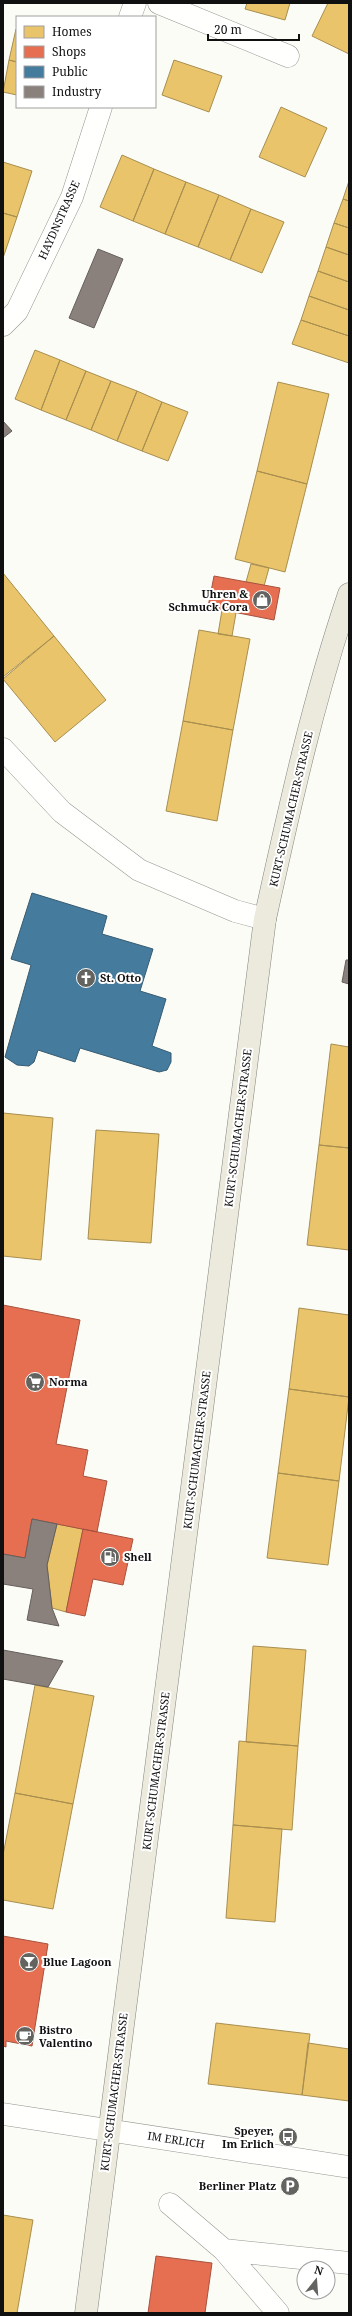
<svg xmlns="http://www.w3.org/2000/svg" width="352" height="2316" font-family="'Noto Serif',serif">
<rect width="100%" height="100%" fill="#fcfcf6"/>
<path fill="#e9c46a" stroke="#a88e4f" d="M 247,3 L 290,3 L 285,20 L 245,9 Z
M 328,3 L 349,3 L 349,54 L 312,36 Z
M 16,29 L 17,29 L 17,62 L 9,60 Z
M 9,60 L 17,62 L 17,95 L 3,92 Z
M 174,60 L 222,76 L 209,112 L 162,95 Z
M 281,107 L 327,128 L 305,177 L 259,157 Z
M 122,155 L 154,169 L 133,221 L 100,207 Z
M 3,162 L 32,171 L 17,217 L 3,213 Z
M 154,169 L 186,182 L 165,234 L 133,221 Z
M 349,181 L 349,201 L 343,199 Z
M 186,182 L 219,195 L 198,247 L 165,234 Z
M 219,195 L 251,209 L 230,260 L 198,247 Z
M 343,199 L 349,201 L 349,228 L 334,223 Z
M 251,209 L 284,222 L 262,273 L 230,260 Z
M 3,213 L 17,217 L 3,258 Z
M 334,223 L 349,228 L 349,255 L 326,247 Z
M 326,247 L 349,255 L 349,282 L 318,271 Z
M 318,271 L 349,282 L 349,310 L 309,296 Z
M 309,296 L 349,310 L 349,336 L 301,320 Z
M 301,320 L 349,336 L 349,363 L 292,344 Z
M 35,350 L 60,360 L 41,410 L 15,399 Z
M 60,360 L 86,371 L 66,420 L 41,410 Z
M 86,371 L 111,381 L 91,430 L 66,420 Z
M 111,381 L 137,391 L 117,441 L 91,430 Z
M 278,382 L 329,394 L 307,484 L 257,471 Z
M 137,391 L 162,402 L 142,451 L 117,441 Z
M 162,402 L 188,412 L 168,461 L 142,451 Z
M 257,471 L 307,484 L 285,572 L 235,559 Z
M 251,564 L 269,568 L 264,586 L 246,582 Z
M 3,573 L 54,636 L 3,677 Z
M 222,610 L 236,613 L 232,636 L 218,634 Z
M 199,630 L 250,639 L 233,730 L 183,721 Z
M 54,636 L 106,700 L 55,742 L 3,679 Z
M 183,721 L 233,730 L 217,821 L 166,811 Z
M 331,1044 L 349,1047 L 349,1148 L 319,1145 Z
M 3,1113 L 53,1118 L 41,1260 L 3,1256 Z
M 96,1130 L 159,1134 L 151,1243 L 88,1239 Z
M 319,1145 L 349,1148 L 349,1250 L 307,1245 Z
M 299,1308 L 349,1315 L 349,1397 L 289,1389 Z
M 289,1389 L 349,1397 L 339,1481 L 278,1473 Z
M 278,1473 L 339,1481 L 328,1565 L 267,1558 Z
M 57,1524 L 83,1529 L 66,1612 L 52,1608 L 47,1565 Z
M 253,1646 L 306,1650 L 298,1746 L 246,1742 Z
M 35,1685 L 94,1696 L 73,1804 L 15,1793 Z
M 239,1741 L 298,1746 L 292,1830 L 233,1825 Z
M 15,1793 L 73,1804 L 53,1909 L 3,1900 L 3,1855 Z
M 233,1825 L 282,1829 L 275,1922 L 226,1918 Z
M 216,2023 L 310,2034 L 302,2095 L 208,2084 Z
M 308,2043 L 349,2049 L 349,2101 L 302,2095 Z
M 3,2215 L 33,2220 L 17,2313 L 3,2313 Z"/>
<path fill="#e76f51" stroke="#a6523e" d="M 214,576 L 280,588 L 274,620 L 208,607 Z
M 3,1305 L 80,1320 L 56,1444 L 88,1450 L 83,1476 L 107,1481 L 97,1532 L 32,1519 L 25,1558 L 3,1554 Z
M 83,1529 L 133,1539 L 123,1585 L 93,1579 L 85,1616 L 66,1612 Z
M 3,1936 L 48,1944 L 32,2046 L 6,2041 L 6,2047 L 3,2046 Z
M 156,2256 L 212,2263 L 205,2313 L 148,2313 Z"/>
<path fill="#457b9d" stroke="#355b73" d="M 32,893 L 107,916 L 102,934 L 153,949 L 140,991 L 166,999 L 152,1046 L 171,1053 L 171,1062 L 167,1070 L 159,1072 L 80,1048 L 75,1062 L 38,1050 L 34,1062 L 29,1066 L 17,1065 L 5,1057 L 31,965 L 11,959 Z"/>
<path fill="#8a817c" stroke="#655f5c" d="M 98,249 L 123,259 L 94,328 L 69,318 Z
M 3,421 L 12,431 L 3,438 Z
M 346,960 L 349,960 L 349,984 L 342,982 Z
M 32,1519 L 57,1524 L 47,1565 L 52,1608 L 59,1626 L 27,1620 L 33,1589 L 3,1584 L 3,1554 L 25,1558 Z
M 3,1650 L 63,1661 L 48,1687 L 3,1679 Z"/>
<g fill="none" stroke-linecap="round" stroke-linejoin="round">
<g stroke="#969694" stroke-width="23">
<path id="minor" d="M 159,3 L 288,56
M 130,17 L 135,3
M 3,325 L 17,311 L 72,197 L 101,107
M 3,749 L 62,812 L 139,870 L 235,911 L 265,919
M 3,2114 L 349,2167
M 170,2204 L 224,2250 L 349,2263
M 224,2250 L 278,2313"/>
</g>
<g stroke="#848481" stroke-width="23">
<path id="major" d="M 86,2313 L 265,919 C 289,810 313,700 349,594"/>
</g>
<use href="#minor" stroke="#fffffe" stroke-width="22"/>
<use href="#major" stroke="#eceadc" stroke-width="22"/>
</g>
<defs>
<g id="shop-disc" transform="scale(1)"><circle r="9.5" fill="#636360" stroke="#fff"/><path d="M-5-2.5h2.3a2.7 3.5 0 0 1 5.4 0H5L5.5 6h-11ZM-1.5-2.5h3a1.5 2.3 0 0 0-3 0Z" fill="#fff"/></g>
<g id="church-disc" transform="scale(1)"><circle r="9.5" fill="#636360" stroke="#fff"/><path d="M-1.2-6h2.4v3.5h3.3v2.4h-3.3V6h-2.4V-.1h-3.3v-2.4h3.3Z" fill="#fff"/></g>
<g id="supermarket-disc" transform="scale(1)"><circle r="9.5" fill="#636360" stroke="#fff"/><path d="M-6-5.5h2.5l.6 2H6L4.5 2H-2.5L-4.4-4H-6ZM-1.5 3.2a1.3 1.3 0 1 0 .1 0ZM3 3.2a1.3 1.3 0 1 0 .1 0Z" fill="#fff"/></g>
<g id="fuel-disc" transform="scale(1)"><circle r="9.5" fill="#636360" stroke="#fff"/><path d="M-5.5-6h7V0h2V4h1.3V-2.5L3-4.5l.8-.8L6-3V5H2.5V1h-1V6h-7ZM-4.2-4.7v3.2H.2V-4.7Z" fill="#fff"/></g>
<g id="bar-disc" transform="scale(1)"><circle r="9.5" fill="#636360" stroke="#fff"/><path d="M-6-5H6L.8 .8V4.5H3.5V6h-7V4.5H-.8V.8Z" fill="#fff"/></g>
<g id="cafe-disc" transform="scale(1)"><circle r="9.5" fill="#636360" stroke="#fff"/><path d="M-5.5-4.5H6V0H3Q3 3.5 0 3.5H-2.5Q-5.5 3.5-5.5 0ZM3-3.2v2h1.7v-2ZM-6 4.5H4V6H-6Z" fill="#fff"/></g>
<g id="bus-disc" transform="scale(1)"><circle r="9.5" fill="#636360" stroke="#fff"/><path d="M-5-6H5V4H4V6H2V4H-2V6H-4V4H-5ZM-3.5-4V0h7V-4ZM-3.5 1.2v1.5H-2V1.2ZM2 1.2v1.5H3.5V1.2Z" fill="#fff"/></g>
<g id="parking-disc" transform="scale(1)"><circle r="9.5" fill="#636360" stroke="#fff"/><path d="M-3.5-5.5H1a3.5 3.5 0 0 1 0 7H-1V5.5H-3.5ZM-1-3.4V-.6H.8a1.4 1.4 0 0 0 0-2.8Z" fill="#fff"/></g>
</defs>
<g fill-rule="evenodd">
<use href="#shop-disc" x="262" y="600"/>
<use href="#church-disc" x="86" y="978"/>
<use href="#supermarket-disc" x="35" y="1382"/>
<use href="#fuel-disc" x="110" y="1557"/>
<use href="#bar-disc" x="29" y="1962"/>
<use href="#cafe-disc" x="25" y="2036"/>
<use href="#bus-disc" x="288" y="2137"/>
<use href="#parking-disc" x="290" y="2186"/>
</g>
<g text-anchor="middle" stroke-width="4" stroke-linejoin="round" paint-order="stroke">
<g font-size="11" fill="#101010" stroke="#fff">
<text transform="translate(59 220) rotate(-66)" y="4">HAYDNSTRASSE</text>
<text transform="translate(291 809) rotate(-77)" y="4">KURT-SCHUMACHER-STRASSE</text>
<text transform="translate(238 1128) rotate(-83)" y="4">KURT-SCHUMACHER-STRASSE</text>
<text transform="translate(197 1450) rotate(-83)" y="4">KURT-SCHUMACHER-STRASSE</text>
<text transform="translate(156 1771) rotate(-83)" y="4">KURT-SCHUMACHER-STRASSE</text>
<text transform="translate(114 2092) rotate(-83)" y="4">KURT-SCHUMACHER-STRASSE</text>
<text transform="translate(176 2140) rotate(9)" y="4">IM ERLICH</text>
</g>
<g font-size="11" font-weight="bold" fill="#101010" stroke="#fff" text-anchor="start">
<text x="248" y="598" text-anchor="end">Uhren &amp;<tspan x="248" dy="13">Schmuck Cora</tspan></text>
<text x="100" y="982">St. Otto</text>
<text x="49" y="1386">Norma</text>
<text x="124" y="1561">Shell</text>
<text x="43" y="1966">Blue Lagoon</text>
<text x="39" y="2034">Bistro<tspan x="39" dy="13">Valentino</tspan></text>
<text x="274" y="2135" text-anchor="end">Speyer,<tspan x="274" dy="13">Im Erlich</tspan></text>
<text x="276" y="2190" text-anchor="end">Berliner Platz</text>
</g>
</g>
<rect width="352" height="2316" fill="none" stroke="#101010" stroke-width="8"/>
<rect x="16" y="16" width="140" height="92" fill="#ffffff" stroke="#9f9f9f"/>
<rect x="24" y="26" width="20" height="12" fill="#e9c46a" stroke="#9f9f9f"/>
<text x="52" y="36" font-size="12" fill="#101010">Homes</text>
<rect x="24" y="46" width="20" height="12" fill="#e76f51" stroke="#9f9f9f"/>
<text x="52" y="56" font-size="12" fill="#101010">Shops</text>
<rect x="24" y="66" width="20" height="12" fill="#457b9d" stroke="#9f9f9f"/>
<text x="52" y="76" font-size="12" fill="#101010">Public</text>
<rect x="24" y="86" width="20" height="12" fill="#8a817c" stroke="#9f9f9f"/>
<text x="52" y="96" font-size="12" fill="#101010">Industry</text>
<g transform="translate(316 2280) rotate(17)"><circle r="19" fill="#ffffff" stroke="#9f9f9f"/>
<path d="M0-3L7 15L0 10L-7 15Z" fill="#636360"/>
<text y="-6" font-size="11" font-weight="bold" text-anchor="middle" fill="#101010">N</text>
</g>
<path d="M208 34v6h91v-6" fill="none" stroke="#101010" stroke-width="2"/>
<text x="214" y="34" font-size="12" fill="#101010" stroke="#ffffff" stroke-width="3" paint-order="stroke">20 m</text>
</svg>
